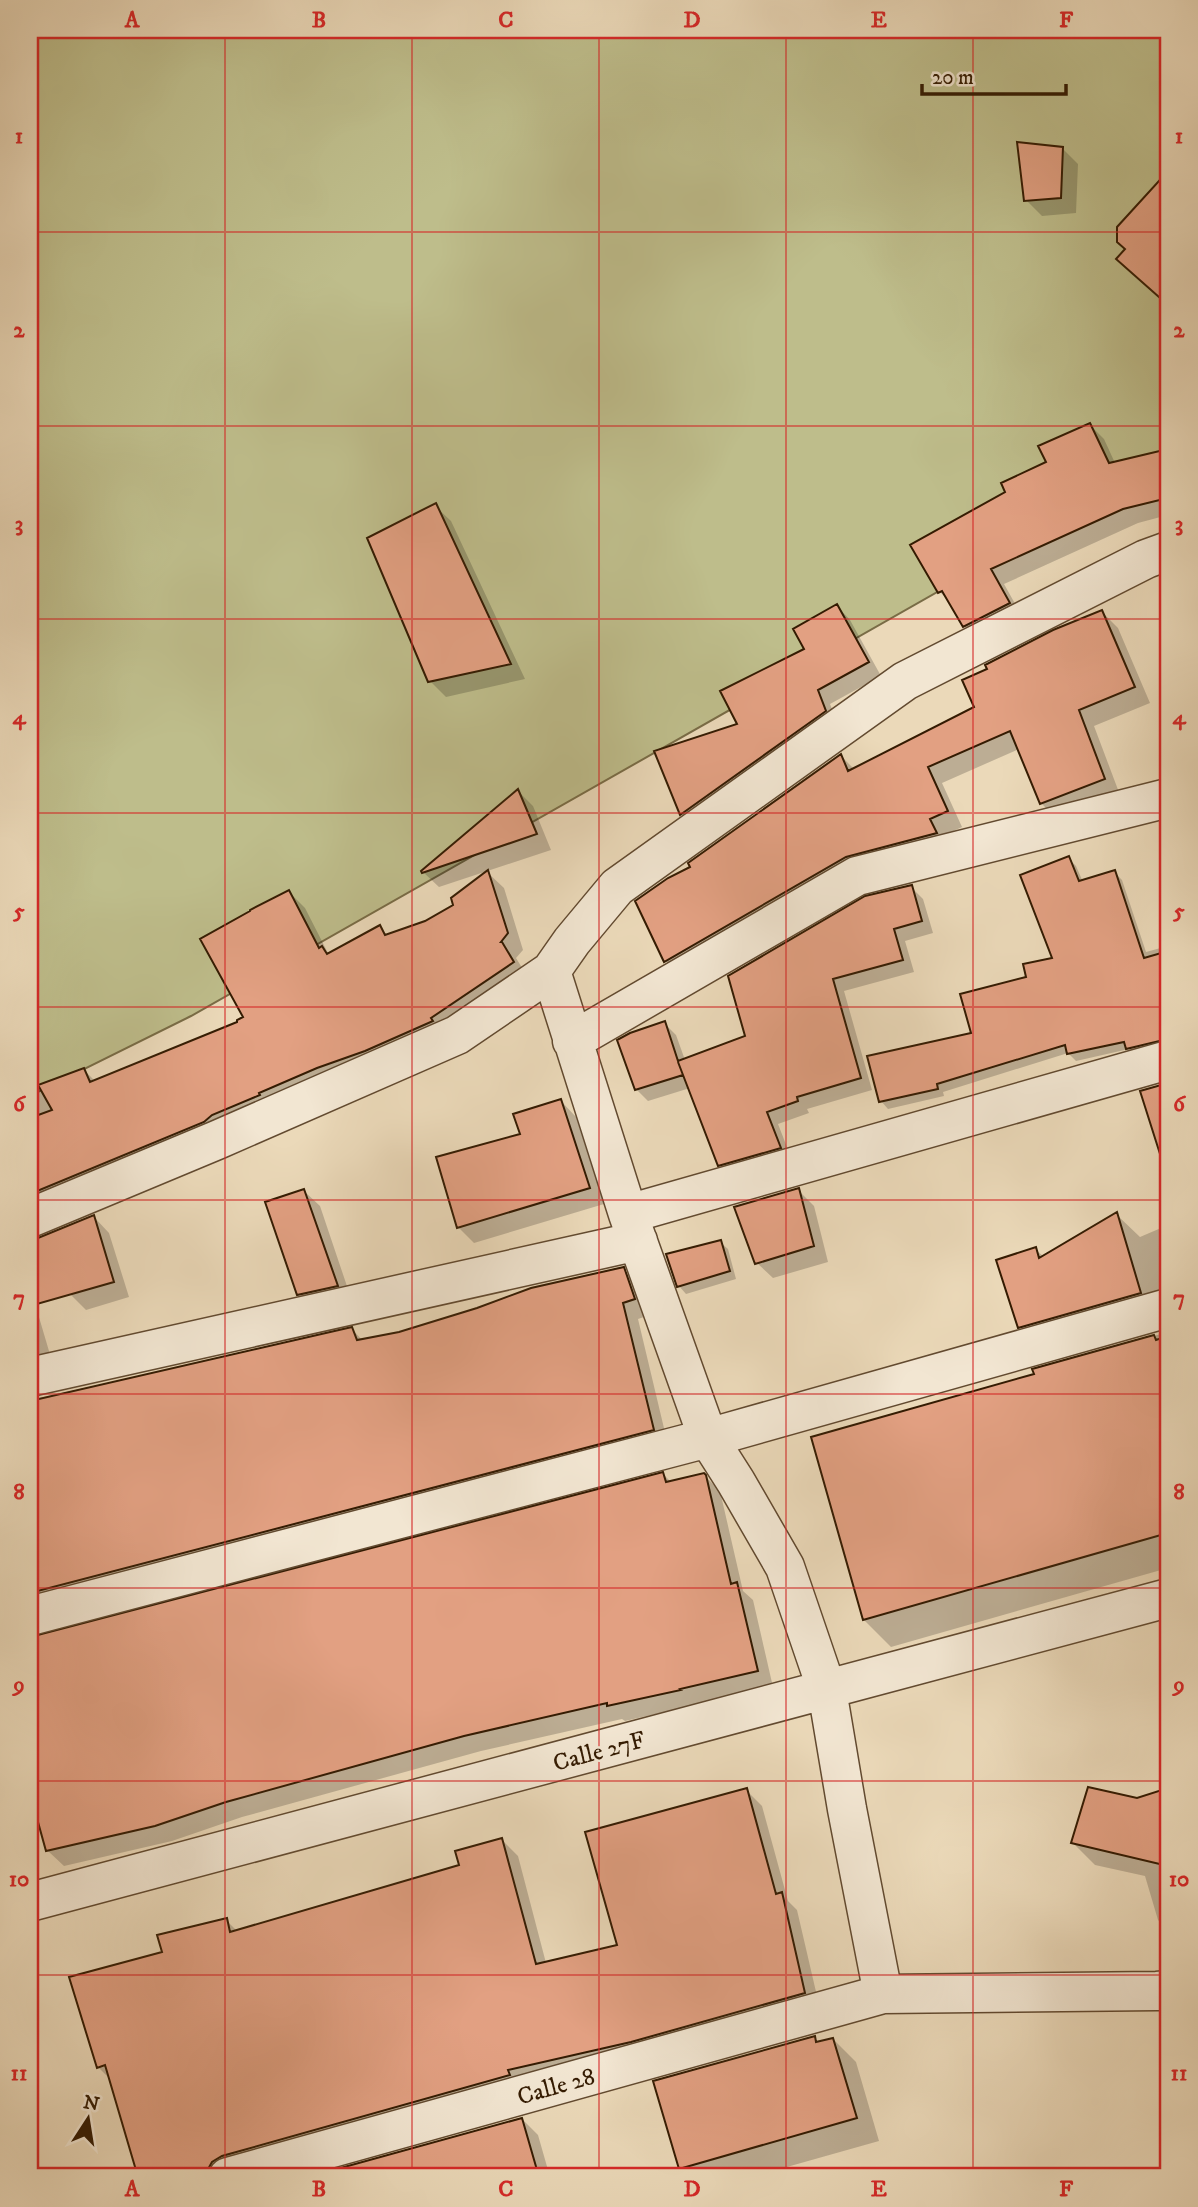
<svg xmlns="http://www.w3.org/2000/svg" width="1198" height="2207" font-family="'IM FELL DW Pica',serif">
<rect width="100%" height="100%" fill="#ebd9b9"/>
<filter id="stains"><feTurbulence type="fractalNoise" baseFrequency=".00286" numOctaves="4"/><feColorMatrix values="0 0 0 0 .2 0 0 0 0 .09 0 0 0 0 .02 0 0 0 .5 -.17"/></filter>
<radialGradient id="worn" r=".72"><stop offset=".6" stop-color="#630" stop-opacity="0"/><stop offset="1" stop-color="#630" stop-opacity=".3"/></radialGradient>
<path fill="#bebd8b" stroke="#796c46" stroke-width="2" d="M 30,30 L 1168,30 L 1168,461 L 191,1016 L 30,1096 Z"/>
<path fill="#0003" d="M 1063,149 L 1078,164 L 1076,213 L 1042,216 L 1026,200 Z
M 1158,184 L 1168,184 L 1168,304 L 1131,272 L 1127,249 Z
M 1090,425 L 1104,439 L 1115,463 L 1168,451 L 1168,515 L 1138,523 L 1004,584 L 1023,618 L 979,640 L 964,626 L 953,605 L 940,592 L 913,546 L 1007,492 L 1048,463 Z
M 435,506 L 451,521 L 525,679 L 446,697 L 430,681 Z
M 837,606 L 850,620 L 881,676 L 830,704 L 838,725 L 695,827 L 682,814 L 657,752 L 740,725 L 807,650 Z
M 1102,612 L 1118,628 L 1150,703 L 1094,726 L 1120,795 L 1057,819 L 1041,803 L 1019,749 L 942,783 L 962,827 L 945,835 L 681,977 L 666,961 L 637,901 L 693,868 L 841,756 L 855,770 L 976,708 Z
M 518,791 L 533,806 L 551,850 L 439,887 L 423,872 Z
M 1068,858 L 1076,866 L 1083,882 L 1114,872 L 1122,880 L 1146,952 L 1168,946 L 1168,1046 L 1135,1056 L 1129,1049 L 1076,1061 L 1068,1053 L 943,1092 L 944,1096 L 888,1109 L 881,1101 L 973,1034 L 1028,979 L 1055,960 Z
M 488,873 L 504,888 L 523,950 L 516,958 L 529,979 L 446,1035 L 30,1219 L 30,1091 L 84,1070 L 96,1082 L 240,1023 L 246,1018 L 289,892 L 305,908 L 329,955 L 379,928 L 388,936 L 425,923 L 455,905 Z
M 911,887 L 923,899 L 933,933 L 905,941 L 914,972 L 844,991 L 872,1090 L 807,1109 L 809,1113 L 778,1124 L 792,1160 L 732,1177 L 719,1165 L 690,1088 L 648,1101 L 636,1089 L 664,1023 L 676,1035 L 685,1060 L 747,1037 Z
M 561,1101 L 576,1117 L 604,1204 L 474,1243 L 458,1227 L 522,1135 Z
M 798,1190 L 814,1206 L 828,1262 L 773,1278 L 757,1263 Z
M 304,1191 L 320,1206 L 352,1301 L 315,1310 L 299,1294 Z
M 1117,1215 L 1140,1237 L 1168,1225 L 1168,1320 L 1047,1354 L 1020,1327 L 1035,1249 L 1044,1257 Z
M 94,1217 L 109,1233 L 129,1297 L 86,1310 L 70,1294 Z
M 720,1242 L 728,1249 L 736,1279 L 686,1294 L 679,1286 Z
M 623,1269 L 639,1285 L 650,1315 L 638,1319 L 668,1445 L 30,1617 L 30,1400 L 352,1329 L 363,1341 L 400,1333 Z
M 30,1301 L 36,1307 L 54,1368 L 30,1378 Z
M 1168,1332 L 1168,1568 L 891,1647 L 864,1620 L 1036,1375 L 1034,1370 Z
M 663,1474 L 671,1482 L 704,1475 L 720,1491 L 743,1591 L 753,1600 L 773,1687 L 625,1721 L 622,1719 L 481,1751 L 242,1817 L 172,1841 L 64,1866 L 48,1851 L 30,1786 L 30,1639 L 36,1639 Z
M 746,1790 L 762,1806 L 788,1901 L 797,1910 L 820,2009 L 229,2177 L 140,2177 L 111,2080 L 98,2067 L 164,1954 L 226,1920 L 238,1932 L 462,1866 L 502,1840 L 518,1856 L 546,1963 L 619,1947 Z
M 1168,1790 L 1168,1931 L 1158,1920 L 1145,1876 L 1095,1865 L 1073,1843 L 1138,1800 Z
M 814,2038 L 820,2043 L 833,2039 L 856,2062 L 879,2141 L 751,2177 L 690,2177 L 681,2168 Z
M 522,2119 L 538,2135 L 550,2177 L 315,2177 Z"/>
<path fill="#e2a082" stroke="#341b02" stroke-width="2" d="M 1017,142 L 1063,147 L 1061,198 L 1024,201 Z
M 1168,171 L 1168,305 L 1116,259 L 1125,249 L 1117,242 L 1117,227 Z
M 1090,423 L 1109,463 L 1168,449 L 1168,498 L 1123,509 L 991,569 L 1010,603 L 963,627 L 942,591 L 938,593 L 910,545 L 1005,492 L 1001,483 L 1046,462 L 1038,446 Z
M 436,503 L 511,664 L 428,682 L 367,538 Z
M 837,604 L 869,662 L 818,690 L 826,711 L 680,815 L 654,751 L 737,724 L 720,691 L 804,649 L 793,629 Z
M 1102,610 L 1135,687 L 1079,710 L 1105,779 L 1040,804 L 1010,731 L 928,767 L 948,811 L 930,819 L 937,833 L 846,857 L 664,962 L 635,901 L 668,878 L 690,867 L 688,863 L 841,754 L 848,771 L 974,707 L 962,680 L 987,669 L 985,665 L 1053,630 Z
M 518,789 L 537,834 L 422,873 L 421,871 Z
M 1069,856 L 1079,881 L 1115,870 L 1144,958 L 1168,951 L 1168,1039 L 1126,1049 L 1124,1042 L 1067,1054 L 1065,1045 L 937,1084 L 938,1089 L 879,1102 L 867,1056 L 971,1033 L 960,994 L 1026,977 L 1023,964 L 1052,958 L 1020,875 Z
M 488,870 L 508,933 L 501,942 L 502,942 L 514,962 L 431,1018 L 433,1021 L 365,1051 L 317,1068 L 259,1093 L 260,1095 L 212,1115 L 204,1122 L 30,1194 L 30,1118 L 52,1110 L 38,1085 L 84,1068 L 90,1082 L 237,1022 L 237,1020 L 243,1017 L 200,939 L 250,911 L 250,910 L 289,890 L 319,948 L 322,946 L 327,954 L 380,925 L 385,935 L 425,921 L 453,905 L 451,898 Z
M 912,885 L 922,921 L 894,929 L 903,960 L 833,979 L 861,1078 L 797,1097 L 798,1101 L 767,1112 L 781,1148 L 718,1166 L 678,1062 L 683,1075 L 635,1090 L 617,1040 L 630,1033 L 665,1021 L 678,1061 L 745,1036 L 728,976 L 865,896 Z
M 1168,1083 L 1168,1153 L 1160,1154 L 1140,1091 Z
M 561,1099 L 590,1188 L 457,1228 L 436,1157 L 520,1134 L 513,1114 Z
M 799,1188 L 814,1246 L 755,1264 L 734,1207 Z
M 304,1189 L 338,1286 L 297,1295 L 265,1202 Z
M 1117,1212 L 1141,1293 L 1018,1328 L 996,1260 L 1036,1247 L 1039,1258 Z
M 94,1215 L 114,1282 L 30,1306 L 30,1239 L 38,1238 Z
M 721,1240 L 730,1271 L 677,1287 L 666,1254 Z
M 624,1267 L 635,1299 L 623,1303 L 654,1430 L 30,1593 L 30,1401 L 352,1327 L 357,1340 L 399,1332 L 477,1308 L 531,1288 Z
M 1154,1335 L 1156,1340 L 1168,1336 L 1168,1533 L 863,1620 L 811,1437 L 1034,1374 L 1032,1369 Z
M 663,1472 L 666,1482 L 704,1473 L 706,1475 L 731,1584 L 737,1582 L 758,1671 L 680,1689 L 681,1690 L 607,1706 L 607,1703 L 464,1736 L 226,1802 L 155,1826 L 46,1851 L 30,1793 L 30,1637 Z
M 1088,1787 L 1137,1798 L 1168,1788 L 1168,1866 L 1071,1843 Z
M 747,1788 L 776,1894 L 782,1892 L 805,1993 L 631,2042 L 508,2070 L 510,2075 L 222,2156 L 212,2162 L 207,2171 L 207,2177 L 138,2177 L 105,2065 L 97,2068 L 69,1977 L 162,1952 L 157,1935 L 227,1918 L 230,1932 L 459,1865 L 455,1851 L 502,1838 L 536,1964 L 617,1945 L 585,1832 Z
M 815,2036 L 816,2042 L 833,2038 L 857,2118 L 679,2169 L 653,2081 Z
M 522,2118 L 539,2177 L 308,2177 Z"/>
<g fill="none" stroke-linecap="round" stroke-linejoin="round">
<g stroke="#624a30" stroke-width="41">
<path id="minor" d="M 572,1041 L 857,876 L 1168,798
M 628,1214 L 1168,1060
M 30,1218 L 217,1140 L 457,1035 L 551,971
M 30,1377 L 638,1241
M 30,1616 L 708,1438 L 1168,1308
M 30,1902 L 1168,1598
M 883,1994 L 847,1809 L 827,1690 L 785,1567 L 736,1482 L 708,1438 L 628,1214 L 551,971 L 572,941 L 617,887 L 905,681 L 1146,559 L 1168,551
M 228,2177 L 883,1994 L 1157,1991 L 1168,1990"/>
</g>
<use href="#minor" stroke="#f2e6d2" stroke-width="38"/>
</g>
<path fill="none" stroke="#d62828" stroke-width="2" stroke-opacity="0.55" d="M 225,30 L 225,2177M 412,30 L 412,2177M 599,30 L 599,2177M 786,30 L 786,2177M 973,30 L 973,2177M 30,232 L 1168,232M 30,426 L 1168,426M 30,619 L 1168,619M 30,813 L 1168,813M 30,1007 L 1168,1007M 30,1200 L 1168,1200M 30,1394 L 1168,1394M 30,1588 L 1168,1588M 30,1781 L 1168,1781M 30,1975 L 1168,1975"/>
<g text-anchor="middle" stroke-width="5" stroke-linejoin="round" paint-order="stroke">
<g font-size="24" fill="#341b02" stroke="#f2e6d2">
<text transform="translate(599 1751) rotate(-15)" y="8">Calle 27F</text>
<text transform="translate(556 2086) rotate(-16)" y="8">Calle 28</text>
</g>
</g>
<rect width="1198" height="2207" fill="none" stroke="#ebd9b9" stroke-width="77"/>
<g transform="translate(88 2119) rotate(12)" stroke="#f2e6d2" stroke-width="5" paint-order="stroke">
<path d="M0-5L12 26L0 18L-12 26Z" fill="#341b02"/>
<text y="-10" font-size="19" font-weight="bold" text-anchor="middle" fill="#341b02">N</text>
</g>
<path d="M922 84v10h144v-10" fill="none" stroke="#341b02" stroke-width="3.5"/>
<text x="932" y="84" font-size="21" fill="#341b02" stroke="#f2e6d2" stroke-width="5" paint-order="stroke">20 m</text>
<rect x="38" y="38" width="1122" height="2130" fill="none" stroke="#d62828" stroke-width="2.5"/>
<g font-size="23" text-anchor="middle" font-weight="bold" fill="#d62828">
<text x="132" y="27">A</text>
<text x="319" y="27">B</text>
<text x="506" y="27">C</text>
<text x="692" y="27">D</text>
<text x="879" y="27">E</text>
<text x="1066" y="27">F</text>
<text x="19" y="143">1</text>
<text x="1179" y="143">1</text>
<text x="19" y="337">2</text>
<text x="1179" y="337">2</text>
<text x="19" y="531">3</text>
<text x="1179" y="531">3</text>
<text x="19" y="724">4</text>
<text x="1179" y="724">4</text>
<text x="19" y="918">5</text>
<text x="1179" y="918">5</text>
<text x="19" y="1111">6</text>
<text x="1179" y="1111">6</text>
<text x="19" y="1305">7</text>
<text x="1179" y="1305">7</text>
<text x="19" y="1499">8</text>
<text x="1179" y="1499">8</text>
<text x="19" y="1692">9</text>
<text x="1179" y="1692">9</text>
<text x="19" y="1886">10</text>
<text x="1179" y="1886">10</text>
<text x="19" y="2080">11</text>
<text x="1179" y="2080">11</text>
<text x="132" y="2196">A</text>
<text x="319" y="2196">B</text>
<text x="506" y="2196">C</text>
<text x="692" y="2196">D</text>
<text x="879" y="2196">E</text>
<text x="1066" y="2196">F</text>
</g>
<rect width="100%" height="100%" filter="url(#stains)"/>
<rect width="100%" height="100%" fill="url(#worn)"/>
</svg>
